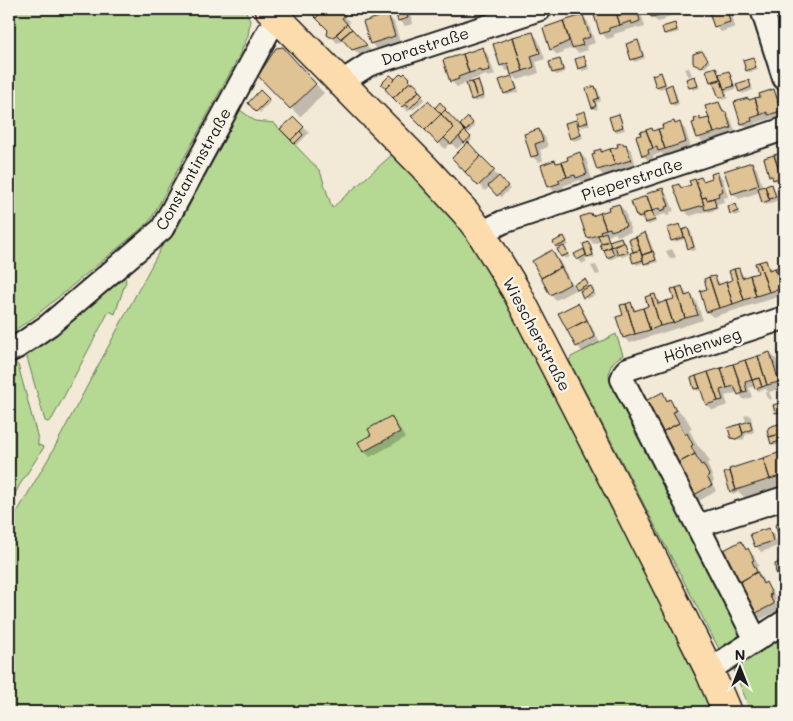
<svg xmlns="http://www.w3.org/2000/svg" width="793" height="721" font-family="Mali,sans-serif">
<rect width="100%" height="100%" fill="#f2e9d7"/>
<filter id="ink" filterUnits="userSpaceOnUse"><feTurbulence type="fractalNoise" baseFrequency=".02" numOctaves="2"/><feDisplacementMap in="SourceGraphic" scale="10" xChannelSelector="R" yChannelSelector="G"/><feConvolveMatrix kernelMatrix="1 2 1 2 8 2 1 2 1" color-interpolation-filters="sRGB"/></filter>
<g filter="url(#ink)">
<path fill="#b5d893" stroke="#687a58" d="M 9,9 L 245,9 L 250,21 L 248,36 L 236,62 L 151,219 L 147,224 L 33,318 L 9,334 Z
M 240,110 L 255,121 L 274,123 L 320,171 L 332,208 L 394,153 L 456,219 L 487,265 L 663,602 L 714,712 L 9,712 L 9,526 L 51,454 L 163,244 L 174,234 Z
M 124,275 L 126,281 L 115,314 L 109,311 L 52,419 L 48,422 L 45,421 L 26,354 L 27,351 Z
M 616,334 L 623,355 C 611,361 607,370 610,382 L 614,381 L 746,631 L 719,649 L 569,360 L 571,358 L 571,357 Z
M 9,360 L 12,360 L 18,365 L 38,439 L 38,445 L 44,447 L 19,486 L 9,506 Z
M 784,636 L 784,706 L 773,712 L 751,712 L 734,670 Z"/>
<path fill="#0003" d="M 309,9 L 337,9 L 350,22 L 347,25 L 371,51 L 359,55 L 345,40 L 337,43 L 329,34 L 329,30 Z
M 395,9 L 412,9 L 409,10 L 413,24 L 405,26 L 399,21 Z
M 446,9 L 477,9 L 471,11 L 471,14 L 465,16 L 462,14 L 454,16 Z
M 607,9 L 640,9 L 645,27 L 638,29 L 637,27 L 614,34 L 614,37 L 607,39 L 602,33 L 595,13 Z
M 650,9 L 696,9 L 696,10 L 689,12 L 687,10 L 665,18 L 665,20 L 658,22 L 652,17 Z
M 724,9 L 741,9 L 742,13 L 732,16 L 735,27 L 721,32 L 715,26 L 711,13 Z
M 388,16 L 394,22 L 400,42 L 377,49 L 371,43 Z
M 583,16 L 588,22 L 595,43 L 586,46 L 588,50 L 578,53 L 573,48 L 563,51 L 564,53 L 557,55 L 551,49 L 545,29 Z
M 675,25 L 679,32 L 667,35 L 665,33 Z
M 532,33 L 538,39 L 545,59 L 536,62 L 539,73 L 518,80 L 512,74 L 511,70 L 507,71 L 501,65 Z
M 637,41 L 640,44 L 645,58 L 635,62 L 632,59 Z
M 483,49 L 488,55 L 495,75 L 488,77 L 486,75 L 463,83 L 464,85 L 457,87 L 451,81 Z
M 704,55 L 710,62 L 705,68 L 695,63 Z
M 584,57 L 589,69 L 582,71 L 576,60 Z
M 291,58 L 324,93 L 300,117 L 260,76 Z
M 752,58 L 758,70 L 750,72 L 747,70 Z
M 559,60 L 562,63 L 565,72 L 556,75 L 554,73 L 551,63 Z
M 689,68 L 692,75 L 688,77 L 684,69 Z
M 716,68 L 719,75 L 728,72 L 731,75 L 736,89 L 726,92 L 728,98 L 722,100 L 711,81 Z
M 661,73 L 663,76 L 667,87 L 671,86 L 674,88 L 679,104 L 674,106 L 671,103 L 666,87 L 660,89 L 657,87 Z
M 405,75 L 423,94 L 421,95 L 425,99 L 413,110 L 412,108 L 408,112 L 386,89 L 390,76 L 395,81 Z
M 513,76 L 519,92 L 507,95 L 505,93 L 501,81 Z
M 694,77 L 700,88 L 693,90 L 688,80 Z
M 478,81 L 480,84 L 485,98 L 475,102 L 472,99 Z
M 749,82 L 753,90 L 742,94 L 740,91 Z
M 595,87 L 598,90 L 601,101 L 596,103 L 598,109 L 595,110 L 593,107 Z
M 773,91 L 779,97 L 784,112 L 784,118 L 775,120 L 773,118 L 756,123 L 757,126 L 748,129 L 742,124 L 750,101 L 762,97 Z
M 260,92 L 270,102 L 260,113 L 250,103 Z
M 719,103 L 731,119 L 736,134 L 704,143 L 698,137 L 696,123 L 699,119 L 701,121 L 710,118 Z
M 440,104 L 460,127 L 468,119 L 475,126 L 467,134 L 472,140 L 468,144 L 510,189 L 501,197 L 490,186 L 485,191 L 453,158 L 468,144 L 465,142 L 457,149 L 451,143 L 445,149 L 413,116 L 435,109 Z
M 584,113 L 590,125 L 583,127 L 580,125 Z
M 618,115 L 621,118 L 625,130 L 617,132 L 614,130 L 610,118 Z
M 294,118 L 309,133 L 297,145 L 282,129 Z
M 576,121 L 578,124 L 583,138 L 574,141 L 571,138 Z
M 673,122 L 676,125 L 680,124 L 685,129 L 691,148 L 665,156 L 661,153 L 659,154 L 653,156 L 654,160 L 649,161 L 643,156 L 652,129 L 655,132 L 664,129 Z
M 539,131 L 545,137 L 548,147 L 540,150 L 543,161 L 538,162 L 532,156 L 526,135 Z
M 626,146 L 632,151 L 636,166 L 604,176 L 598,170 L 594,156 L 600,151 L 602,153 Z
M 580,154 L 586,159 L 592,180 L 583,183 L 580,180 L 563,186 L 565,189 L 555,192 L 549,186 L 555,161 L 558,164 L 569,161 Z
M 784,154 L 784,183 L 780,185 L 771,175 L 766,159 Z
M 752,163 L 757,169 L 763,188 L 772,185 L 774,188 L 778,200 L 766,205 L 763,202 L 760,192 L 739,199 L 733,193 Z
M 717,173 L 723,179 L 728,197 L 723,198 L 724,202 L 717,204 L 718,209 L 709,212 L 707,211 L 690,216 L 684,210 L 679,185 L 682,189 L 692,185 L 691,181 L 701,178 L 704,182 L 713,179 Z
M 663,190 L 668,196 L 674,211 L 670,212 L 671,215 L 667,216 L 665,214 L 655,217 L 656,222 L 649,225 L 645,223 L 637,216 Z
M 619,205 L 625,211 L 631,232 L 617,236 L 615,233 L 608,236 L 610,242 L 621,238 L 630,254 L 622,257 L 620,255 L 610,260 L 603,250 L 601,241 L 594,244 L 588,238 L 591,214 L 593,217 L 611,211 Z
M 735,205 L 740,214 L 734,216 L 731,213 Z
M 679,225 L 683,231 L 688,229 L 691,232 L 696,250 L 691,251 L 689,249 L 686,239 L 674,242 L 672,240 Z
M 645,233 L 648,236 L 658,262 L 648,265 L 645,262 L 637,265 L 634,262 L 635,253 L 630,239 Z
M 564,238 L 569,245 L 564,247 L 570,257 L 565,259 L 555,242 Z
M 589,244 L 591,246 L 595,257 L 590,259 L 589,257 L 585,259 L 587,261 L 582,264 L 575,254 L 585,249 Z
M 672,249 L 676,257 L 670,259 L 666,251 Z
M 552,252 L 558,258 L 575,290 L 556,300 L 551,294 Z
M 784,256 L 784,295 L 713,317 L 707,312 L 708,290 L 715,277 L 721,285 L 734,281 L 738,269 L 745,278 L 759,274 L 765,261 L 772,270 L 784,266 L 781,257 Z
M 596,265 L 600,274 L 596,275 L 591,266 Z
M 585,280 L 596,295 L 587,299 L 578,289 Z
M 682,287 L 688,296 L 691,295 L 696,301 L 703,320 L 630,343 L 624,338 L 625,316 L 631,303 L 637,311 L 650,307 L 655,295 L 661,304 L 676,300 Z
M 578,304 L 583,310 L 600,343 L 583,352 L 577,346 Z
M 770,353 L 776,359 L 784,384 L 784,396 L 782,388 L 769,392 L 772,399 L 769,400 L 765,393 L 768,392 L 766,389 L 758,391 L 755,386 L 749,388 L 752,397 L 744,400 L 738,392 L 725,396 L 728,405 L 713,410 L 707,405 L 702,390 L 698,391 L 695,389 L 695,378 L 699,381 Z
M 662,394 L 686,418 L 692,428 L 689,429 L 697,445 L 704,452 L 710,462 L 707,463 L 714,481 L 712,483 L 716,491 L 699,501 L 693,495 Z
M 780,404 L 784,413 L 779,415 L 777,412 Z
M 748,414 L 751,417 L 754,432 L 745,435 L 745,437 L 743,440 L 735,440 L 732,438 L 730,428 L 747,424 L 744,416 Z
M 391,418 L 397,424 L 405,438 L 370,457 L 364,451 L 372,436 Z
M 783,425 L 784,425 L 784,443 L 775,446 L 772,444 L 778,426 L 784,429 Z
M 784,452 L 784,497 L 754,507 L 739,492 L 733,494 L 731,491 L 738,467 Z
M 768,529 L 774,535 L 778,546 L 761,552 L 756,546 Z
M 741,543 L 754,556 L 759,566 L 756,567 L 765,584 L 771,590 L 777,600 L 774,601 L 779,610 L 761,619 L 755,613 Z"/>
<path fill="#e0c394" stroke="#1c1c1c" d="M 307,9 L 325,9 L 316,18 Z
M 325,9 L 339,9 L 345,16 L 342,18 L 347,24 L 334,37 L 330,37 L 327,35 L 328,30 L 316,18 Z
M 394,9 L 405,9 L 408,18 L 398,21 Z
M 603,9 L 615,9 L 620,25 L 609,28 L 609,31 L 600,34 L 593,12 Z
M 615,9 L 637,9 L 640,21 L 632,24 L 631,21 L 620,25 Z
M 649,9 L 670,9 L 660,12 L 660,15 L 651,17 Z
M 720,9 L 727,9 L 730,22 L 714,27 L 709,12 Z
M 388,14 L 395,36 L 370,44 L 363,22 Z
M 583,15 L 590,37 L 581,40 L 583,45 L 572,48 L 563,21 Z
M 563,21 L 569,41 L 550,50 L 543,28 Z
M 675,23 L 677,30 L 664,34 L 662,27 Z
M 347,24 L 352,29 L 341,39 L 336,34 Z
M 352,29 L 367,45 L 352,50 L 341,38 Z
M 533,32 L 540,53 L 531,56 L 534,67 L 523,71 L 513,37 Z
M 513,37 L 523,71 L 511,75 L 508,63 L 500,66 L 493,44 Z
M 638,40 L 643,56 L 631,60 L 626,44 Z
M 483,47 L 490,70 L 481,72 L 480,70 L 469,73 L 463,54 Z
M 276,48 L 283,47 L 316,84 L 290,109 L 258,76 Z
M 702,51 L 708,59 L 702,67 L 693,63 L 693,54 Z
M 463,54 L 469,73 L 458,77 L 459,79 L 450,82 L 443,60 Z
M 584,56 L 587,66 L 578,69 L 575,59 Z
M 753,57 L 756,67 L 746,71 L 743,60 Z
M 560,59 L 563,70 L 552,73 L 549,62 Z
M 716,67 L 720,79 L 710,82 L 706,70 Z
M 729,71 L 734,86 L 724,89 L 719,74 Z
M 661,72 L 665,84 L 656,87 L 652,75 Z
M 401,73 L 403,75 L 405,73 L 410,78 L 408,80 L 410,82 L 393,98 L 385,89 Z
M 390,75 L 395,79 L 386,88 L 381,84 Z
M 512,76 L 517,89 L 504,94 L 499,80 Z
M 695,76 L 698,86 L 689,88 L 686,79 Z
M 478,80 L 483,96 L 477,98 L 472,82 Z
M 721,80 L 726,96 L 719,98 L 713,82 Z
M 749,80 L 751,87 L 739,92 L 736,84 Z
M 410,82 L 412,84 L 413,82 L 419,87 L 417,89 L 419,91 L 402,107 L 393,98 Z
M 472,82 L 477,98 L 471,100 L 466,83 Z
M 672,84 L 677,102 L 670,104 L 665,87 Z
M 595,86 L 599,98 L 594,100 L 596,106 L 592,108 L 586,89 Z
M 774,89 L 781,111 L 768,115 L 767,112 L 760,115 L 755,98 L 760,97 L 759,94 Z
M 260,90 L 269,99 L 256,112 L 248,103 Z
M 419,91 L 423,95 L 410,108 L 405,104 Z
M 748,98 L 749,100 L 755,98 L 760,115 L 751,118 L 752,121 L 741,124 L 734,102 Z
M 428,101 L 441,114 L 425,130 L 411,116 Z
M 440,102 L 446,109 L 441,114 L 435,108 Z
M 719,102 L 723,112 L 726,112 L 731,128 L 714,133 L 705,106 Z
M 445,110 L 465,131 L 451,144 L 444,138 L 454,128 L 441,114 Z
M 585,111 L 588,122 L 579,125 L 576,114 Z
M 441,114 L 454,128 L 438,144 L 425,130 Z
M 619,114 L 623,127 L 613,130 L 609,117 Z
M 294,117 L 304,127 L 291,140 L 280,129 Z
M 468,117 L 473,123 L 466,131 L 460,125 Z
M 700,117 L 700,120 L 709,118 L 714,133 L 697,138 L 692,123 L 695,122 L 694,119 Z
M 576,120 L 581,135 L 570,139 L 565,123 Z
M 674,121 L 675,124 L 680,122 L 686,142 L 665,149 L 658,129 L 663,128 L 662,125 Z
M 652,128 L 653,131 L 658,129 L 665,149 L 658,151 L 657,147 L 653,148 L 646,130 Z
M 539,129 L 543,141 L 535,144 L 538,155 L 531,157 L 524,134 Z
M 646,130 L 653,148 L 648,150 L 649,154 L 642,156 L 636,136 L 641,135 L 640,132 Z
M 300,131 L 303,135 L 294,144 L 291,140 Z
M 465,131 L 471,137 L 464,143 L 459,137 Z
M 468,142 L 481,156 L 465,172 L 452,158 Z
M 623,143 L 624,145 L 626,144 L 631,160 L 615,165 L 610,149 L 618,147 L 617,144 Z
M 601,149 L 601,152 L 610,149 L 615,165 L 597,170 L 592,155 L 595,154 L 594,151 Z
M 580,152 L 587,174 L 576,178 L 575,175 L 567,177 L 562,162 L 568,160 L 567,157 Z
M 784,152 L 784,176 L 781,177 L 774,155 Z
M 774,155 L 781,177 L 773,180 L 772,176 L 769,176 L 764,158 Z
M 481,156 L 495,170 L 478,186 L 465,172 Z
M 555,160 L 556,163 L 562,162 L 567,177 L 558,180 L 560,183 L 548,187 L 541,165 Z
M 752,162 L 759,185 L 732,194 L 724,171 Z
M 717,172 L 723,191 L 718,193 L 719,196 L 707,200 L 706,197 L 702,198 L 695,179 L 701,177 L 703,181 L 712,178 L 711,174 Z
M 499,176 L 508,186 L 497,196 L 488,186 Z
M 695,179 L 704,205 L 683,211 L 673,186 L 679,184 L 681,188 L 691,185 L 689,181 Z
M 772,184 L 776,197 L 769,199 L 765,186 Z
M 765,186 L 770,200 L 762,203 L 758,188 Z
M 663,188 L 669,206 L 665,207 L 666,209 L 660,211 L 659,208 L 652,211 L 646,194 Z
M 647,196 L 652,211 L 643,214 L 644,216 L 638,218 L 638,216 L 636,216 L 631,201 Z
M 706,197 L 707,200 L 714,198 L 716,207 L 705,210 L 702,198 Z
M 619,204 L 626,226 L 611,231 L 610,228 L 606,229 L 600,213 L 609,210 L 608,207 Z
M 736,204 L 738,211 L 730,214 L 728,206 Z
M 652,211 L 655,220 L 645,223 L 643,214 Z
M 591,213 L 592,216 L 600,213 L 606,229 L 600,231 L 601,234 L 587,238 L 580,217 Z
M 680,224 L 684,237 L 671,241 L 667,228 Z
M 688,228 L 694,247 L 688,249 L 682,230 Z
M 606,232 L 609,241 L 601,243 L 598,235 Z
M 645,232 L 652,252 L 642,255 L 636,237 Z
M 564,236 L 567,242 L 556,247 L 553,242 Z
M 621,237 L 623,243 L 611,247 L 609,241 Z
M 636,237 L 640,250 L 633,252 L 629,239 Z
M 609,241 L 611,247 L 602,250 L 600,244 Z
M 589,242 L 593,255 L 587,257 L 583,244 Z
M 623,243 L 625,243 L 628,252 L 618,255 L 615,246 Z
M 564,246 L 568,254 L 561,257 L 557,249 Z
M 611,247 L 614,255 L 607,258 L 604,250 Z
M 584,249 L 586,255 L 577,260 L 574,254 Z
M 552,250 L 561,267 L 541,278 L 532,261 Z
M 640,250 L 643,260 L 633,263 L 630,253 Z
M 653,251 L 656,260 L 644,264 L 642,255 Z
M 784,255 L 784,288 L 781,289 L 775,268 L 782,266 L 779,256 Z
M 766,260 L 769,270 L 775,268 L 781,289 L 769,292 L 759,262 Z
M 759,262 L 769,292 L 756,296 L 750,275 L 758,273 L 755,263 Z
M 561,267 L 570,284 L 550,295 L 541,278 Z
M 739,268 L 742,278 L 750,275 L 756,296 L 744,300 L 734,269 Z
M 734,269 L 744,300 L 733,304 L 726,282 L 732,280 L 729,271 Z
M 715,276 L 718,285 L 726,282 L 733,304 L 719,308 L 709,277 Z
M 709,277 L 719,308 L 706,312 L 700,291 L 707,289 L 704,279 Z
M 585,279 L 588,284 L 577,290 L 574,284 Z
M 591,286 L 594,292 L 583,298 L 580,291 Z
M 682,286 L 685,296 L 691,294 L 698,315 L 685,318 L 676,288 Z
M 676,288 L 685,318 L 673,323 L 666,301 L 674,299 L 671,289 Z
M 655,294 L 658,304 L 666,301 L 673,323 L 660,326 L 651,295 Z
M 651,295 L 660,326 L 650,330 L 643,308 L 648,306 L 645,297 Z
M 631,302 L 634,311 L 643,308 L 650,330 L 635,334 L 626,304 Z
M 578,303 L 587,320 L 567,330 L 558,313 Z
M 626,304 L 635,334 L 623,338 L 616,317 L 623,315 L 620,305 Z
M 587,320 L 595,337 L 576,347 L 567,330 Z
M 770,352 L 779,382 L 767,385 L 758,356 Z
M 758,356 L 767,385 L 762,387 L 759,378 L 752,380 L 745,360 Z
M 745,360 L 752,380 L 745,382 L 747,392 L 743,393 L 733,364 Z
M 733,364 L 743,393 L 738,395 L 734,386 L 727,388 L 721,368 Z
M 721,368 L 727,388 L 720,390 L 723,400 L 718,401 L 708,372 Z
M 708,372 L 718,401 L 706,405 L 696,376 Z
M 696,376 L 700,388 L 694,389 L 691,378 Z
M 759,378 L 762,387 L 755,389 L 752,380 Z
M 663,392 L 667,401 L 670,399 L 676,411 L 673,412 L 679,423 L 660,433 L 643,402 Z
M 780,403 L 783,411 L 775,413 L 773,405 Z
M 391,416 L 400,432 L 363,452 L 358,442 L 371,435 L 368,429 Z
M 750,421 L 752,429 L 743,433 L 740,424 Z
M 679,423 L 685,435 L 687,433 L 693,445 L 691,446 L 695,454 L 676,464 L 660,433 Z
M 740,424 L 743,435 L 736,439 L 731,438 L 728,428 Z
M 778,424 L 782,426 L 784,433 L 769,437 L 767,431 L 769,427 Z
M 784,433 L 784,440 L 771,444 L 769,437 Z
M 784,451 L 784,475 L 770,479 L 763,458 Z
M 695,454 L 701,465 L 703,464 L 709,475 L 707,477 L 712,485 L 692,496 L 676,464 Z
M 763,458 L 770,479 L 736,490 L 729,469 Z
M 730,471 L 736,490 L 730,492 L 724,473 Z
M 783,521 L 784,521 L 784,551 L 775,525 Z
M 769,528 L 773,541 L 755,547 L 750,534 Z
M 741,541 L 746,550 L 748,548 L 754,560 L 752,561 L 757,572 L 738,583 L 722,551 Z
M 783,560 L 784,568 L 776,574 L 775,564 Z
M 784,568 L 784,586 L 776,574 Z
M 757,572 L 763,584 L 766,582 L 772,594 L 769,595 L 774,604 L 754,614 L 738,583 Z"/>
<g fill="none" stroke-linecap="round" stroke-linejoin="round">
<g stroke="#1c1c1c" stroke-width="26">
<path id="minor" d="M 762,9 L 784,78
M 343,83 L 351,76 L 368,65 L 540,9
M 481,233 L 503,222 L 784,129
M 9,351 L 17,347 L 49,325 L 162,229 L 268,32 L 280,20
M 698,526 L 784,498
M 756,640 L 622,379 L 625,372 L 628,369 L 784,318
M 709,670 L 784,622"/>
</g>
<g stroke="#1c1c1c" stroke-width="31">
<path id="major" d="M 269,9 L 424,167 L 466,213 L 481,233 L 515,289 L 631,514 L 709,670 L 727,712"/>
</g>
<use href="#minor" stroke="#f7f3e8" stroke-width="22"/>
<use href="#major" stroke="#fcdcac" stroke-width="28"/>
</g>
</g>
<g text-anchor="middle" stroke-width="5" stroke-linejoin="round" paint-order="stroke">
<g font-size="16" fill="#1c1c1c" stroke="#f7f3e8">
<text transform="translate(425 46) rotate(-18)" y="6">Dorastraße</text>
<text transform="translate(193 169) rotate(-61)" y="6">Constantinstraße</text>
<text transform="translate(632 179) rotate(-18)" y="6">Pieperstraße</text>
<text transform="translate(537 334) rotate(62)" y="6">Wiescherstraße</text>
<text transform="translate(702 345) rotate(-18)" y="6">Höhenweg</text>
</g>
</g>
<rect width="793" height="721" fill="none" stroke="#f7f3e8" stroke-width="30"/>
<rect x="15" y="15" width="763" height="691" fill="none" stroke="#1c1c1c" stroke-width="2" filter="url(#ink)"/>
<g transform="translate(740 668)" stroke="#f7f3e8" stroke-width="4" paint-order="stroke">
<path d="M0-4L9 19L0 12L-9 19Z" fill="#1c1c1c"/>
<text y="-8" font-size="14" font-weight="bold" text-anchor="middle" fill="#1c1c1c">N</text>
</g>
</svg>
